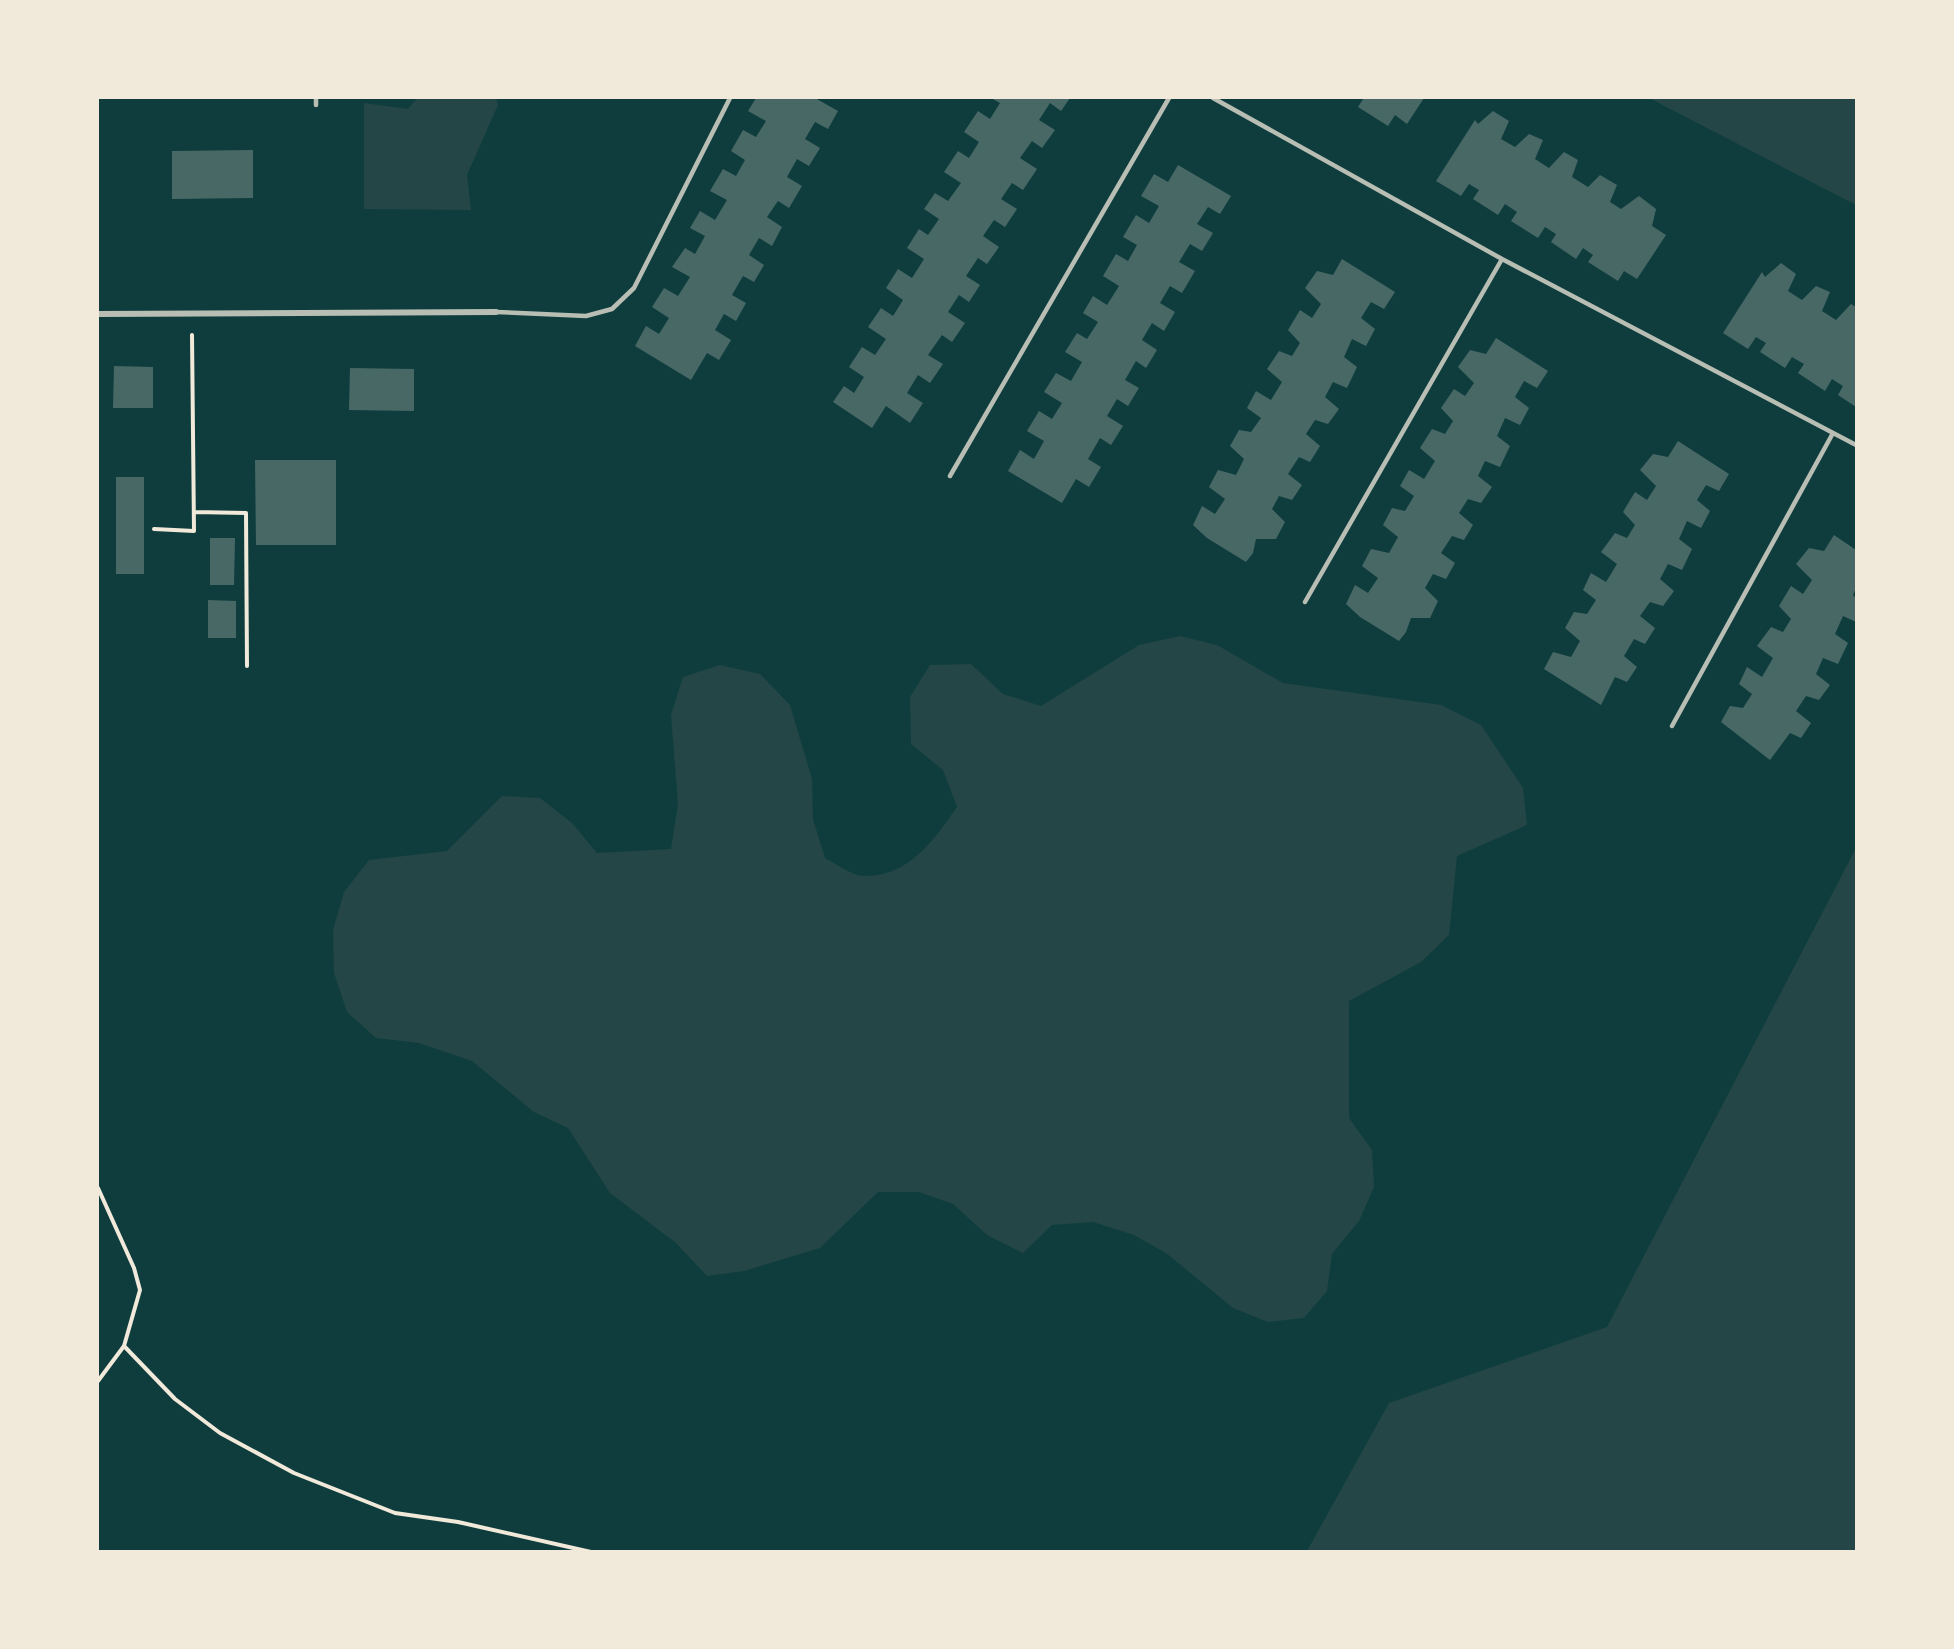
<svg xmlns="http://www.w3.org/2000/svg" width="1954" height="1649" font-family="Helvetica,sans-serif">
<rect width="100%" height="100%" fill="#0f3d3e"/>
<path fill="#244646" d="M 417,98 L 496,98 L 498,105 L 467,175 L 471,210 L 364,209 L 364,103 L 408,109 Z
M 1649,98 L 1856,98 L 1856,205 Z
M 1180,636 L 1217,645 L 1283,683 L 1441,705 L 1481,725 L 1523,788 L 1527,825 L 1457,856 L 1449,935 L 1421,962 L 1349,1001 L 1349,1118 L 1372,1150 L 1374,1187 L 1359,1221 L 1332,1254 L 1327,1291 L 1304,1318 L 1268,1322 L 1233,1308 L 1166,1253 L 1134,1235 L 1093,1222 L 1052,1225 L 1023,1253 L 987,1235 L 953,1204 L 919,1192 L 878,1192 L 820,1248 L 744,1271 L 707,1276 L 676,1243 L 610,1193 L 568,1128 L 534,1112 L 472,1061 L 419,1043 L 376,1038 L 347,1012 L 334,973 L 333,930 L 344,892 L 369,860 L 447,851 L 502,796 L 540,798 L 572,823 L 597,853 L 671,849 L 678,804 L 671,715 L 683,677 L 720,665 L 760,674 L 790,705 L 812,779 L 813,819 L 825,858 C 835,863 851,875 863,876 C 909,877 933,841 957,807 L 943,770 L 911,744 L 910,697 L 930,665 L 971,664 L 1003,694 L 1041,706 L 1139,645 Z
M 1856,848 L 1856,1551 L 1307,1551 L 1389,1403 L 1607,1327 Z"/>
<path fill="#486865" d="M 756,98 L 815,98 L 838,111 L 828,129 L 815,122 L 805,139 L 820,148 L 809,166 L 797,159 L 787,177 L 802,186 L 789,208 L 778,201 L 767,217 L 782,227 L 772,246 L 759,238 L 749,255 L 764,265 L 754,282 L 743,276 L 732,295 L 746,303 L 736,321 L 724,314 L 715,330 L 731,340 L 719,360 L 707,353 L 691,380 L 635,346 L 646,326 L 659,334 L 669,318 L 652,307 L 664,288 L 678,296 L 690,277 L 672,267 L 685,248 L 695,254 L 705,236 L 690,228 L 700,211 L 715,220 L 727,200 L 710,191 L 723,169 L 736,176 L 745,160 L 731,151 L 743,130 L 756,137 L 766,121 L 748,111 Z
M 991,98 L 1070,98 L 1061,111 L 1050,103 L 1039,120 L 1055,130 L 1042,148 L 1032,141 L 1020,158 L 1037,169 L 1023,190 L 1012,183 L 1001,199 L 1017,209 L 1005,227 L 994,220 L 983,236 L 999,247 L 987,264 L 978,258 L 966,276 L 980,285 L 969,302 L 959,295 L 948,312 L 965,323 L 952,342 L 942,335 L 928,355 L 943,364 L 930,383 L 918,375 L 907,393 L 923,403 L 910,423 L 886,406 L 872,428 L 833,402 L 844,386 L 854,393 L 864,377 L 849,367 L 862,347 L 875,355 L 886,339 L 868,327 L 881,308 L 893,316 L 903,300 L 886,288 L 898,269 L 912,278 L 924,259 L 907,248 L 919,229 L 928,235 L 939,219 L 924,209 L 935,193 L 948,201 L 961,183 L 944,172 L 958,151 L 969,158 L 979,142 L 964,132 L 978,111 L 990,119 L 1000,103 Z
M 1361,98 L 1424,98 L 1407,124 L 1395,115 L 1388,126 L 1358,107 L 1363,99 Z
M 1493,111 L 1509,121 L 1501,139 L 1515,147 L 1529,134 L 1543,140 L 1535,159 L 1549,168 L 1564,152 L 1578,160 L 1572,177 L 1588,187 L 1600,175 L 1617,185 L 1610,202 L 1621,209 L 1639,196 L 1656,209 L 1652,226 L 1666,235 L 1637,279 L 1624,271 L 1618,281 L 1588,262 L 1593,255 L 1583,248 L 1576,259 L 1551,242 L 1556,234 L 1545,227 L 1538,238 L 1511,221 L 1517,212 L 1505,204 L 1498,215 L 1473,199 L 1479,190 L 1469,184 L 1461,196 L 1436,181 L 1475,120 L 1478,124 Z
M 253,150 L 253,198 L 172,199 L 172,151 Z
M 1178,165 L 1231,196 L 1220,214 L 1208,207 L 1197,224 L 1213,233 L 1202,251 L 1190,244 L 1179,262 L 1195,271 L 1182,293 L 1170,286 L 1160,303 L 1175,312 L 1164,331 L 1152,323 L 1142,340 L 1157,350 L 1146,368 L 1136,361 L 1125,380 L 1139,388 L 1128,406 L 1117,399 L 1107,416 L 1123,426 L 1111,445 L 1100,438 L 1088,459 L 1101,467 L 1089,487 L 1076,479 L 1062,503 L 1008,471 L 1020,450 L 1034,459 L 1044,441 L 1027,431 L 1039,411 L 1052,419 L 1062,403 L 1044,392 L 1056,373 L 1071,381 L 1082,362 L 1065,352 L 1077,333 L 1087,339 L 1098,322 L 1083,313 L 1093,296 L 1107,305 L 1119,286 L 1103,276 L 1116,254 L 1128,261 L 1137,245 L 1123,237 L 1136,215 L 1149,223 L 1159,206 L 1141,196 L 1154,174 L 1168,182 Z
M 1342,259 L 1395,292 L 1384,309 L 1371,302 L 1361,318 L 1375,329 L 1366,346 L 1352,339 L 1344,357 L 1357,367 L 1347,388 L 1333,382 L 1325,397 L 1339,409 L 1328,424 L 1315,420 L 1306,434 L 1320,446 L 1310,462 L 1299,457 L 1288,474 L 1302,485 L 1292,500 L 1279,496 L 1272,509 L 1285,522 L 1276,539 L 1256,539 L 1253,553 L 1246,562 L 1207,538 L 1193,525 L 1202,506 L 1215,514 L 1225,499 L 1209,487 L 1218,470 L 1236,475 L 1244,459 L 1230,446 L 1239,430 L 1251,432 L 1261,418 L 1247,408 L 1256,391 L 1271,400 L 1282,382 L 1267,369 L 1279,351 L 1292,356 L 1300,343 L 1288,330 L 1300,310 L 1312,318 L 1321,304 L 1305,288 L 1317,271 L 1333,275 Z
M 1781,263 L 1796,274 L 1788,291 L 1802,300 L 1816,286 L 1830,292 L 1822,311 L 1836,320 L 1851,304 L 1856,307 L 1856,407 L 1838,395 L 1843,386 L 1832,379 L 1825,391 L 1798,373 L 1804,364 L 1792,357 L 1785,368 L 1760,352 L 1766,343 L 1756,337 L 1748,349 L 1723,333 L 1762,272 L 1765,277 Z
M 1496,338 L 1548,371 L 1537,388 L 1524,381 L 1515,397 L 1529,408 L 1520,425 L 1505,418 L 1497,436 L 1510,446 L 1500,467 L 1485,461 L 1478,476 L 1492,487 L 1481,503 L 1468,499 L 1459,513 L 1473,525 L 1464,540 L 1452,536 L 1441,553 L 1455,563 L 1446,579 L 1433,574 L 1425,588 L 1438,601 L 1430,618 L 1411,618 L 1406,632 L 1399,641 L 1360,617 L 1346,604 L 1355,585 L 1368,593 L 1378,578 L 1362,566 L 1371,549 L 1389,553 L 1398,537 L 1383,525 L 1392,508 L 1405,511 L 1414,496 L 1400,486 L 1409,470 L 1424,479 L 1435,461 L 1420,448 L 1432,429 L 1445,434 L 1453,421 L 1441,408 L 1454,389 L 1465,396 L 1474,383 L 1458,367 L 1470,350 L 1486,354 Z
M 114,366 L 153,367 L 153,408 L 113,408 Z
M 350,368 L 414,369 L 414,411 L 349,410 Z
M 1678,441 L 1729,474 L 1719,491 L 1706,485 L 1697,500 L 1710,511 L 1701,528 L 1687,521 L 1679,539 L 1692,549 L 1682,570 L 1668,564 L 1660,579 L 1674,591 L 1663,606 L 1650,602 L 1640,616 L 1655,628 L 1645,644 L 1634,639 L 1624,656 L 1637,667 L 1627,682 L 1615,677 L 1601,705 L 1544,669 L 1553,652 L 1571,657 L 1580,641 L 1565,628 L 1574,612 L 1587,614 L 1596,600 L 1583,590 L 1591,573 L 1606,582 L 1617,564 L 1601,552 L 1615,533 L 1627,538 L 1635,525 L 1623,512 L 1635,492 L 1647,500 L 1656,486 L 1640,470 L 1653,454 L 1668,457 Z
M 255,460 L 336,460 L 336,545 L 256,545 Z
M 116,477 L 144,477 L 144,574 L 116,574 Z
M 1834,535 L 1856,550 L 1856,588 L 1853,595 L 1856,598 L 1856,622 L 1843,616 L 1835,634 L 1848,643 L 1838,664 L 1823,658 L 1816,674 L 1830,685 L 1819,700 L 1806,696 L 1796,711 L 1811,723 L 1801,738 L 1790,733 L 1770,760 L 1721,722 L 1730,706 L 1743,708 L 1752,694 L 1739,684 L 1747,667 L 1762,677 L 1773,658 L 1757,646 L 1771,627 L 1783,632 L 1791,619 L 1779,606 L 1791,586 L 1803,594 L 1812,580 L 1796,564 L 1809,548 L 1824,551 Z
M 210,538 L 235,538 L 234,585 L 210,585 Z
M 208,600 L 236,601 L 236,638 L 208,638 Z"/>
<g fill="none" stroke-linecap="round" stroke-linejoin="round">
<path stroke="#f1e9da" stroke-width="4" d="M 194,512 L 246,513 L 247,666
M 154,529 L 194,531 L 192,335
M 98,1188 L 134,1268 L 140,1290 L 124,1346 L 98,1381
M 124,1346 L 175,1399 L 220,1433 L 294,1473 L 395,1513 L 458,1522 L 591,1552"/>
<path stroke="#b8beb3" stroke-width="4.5" d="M 316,98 L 316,105
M 1213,98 L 1502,259 L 1856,445
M 496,312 L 586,316 L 612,309 L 634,288 L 730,98
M 950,476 L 1169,98
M 1305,602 L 1502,259
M 1672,726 L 1833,433"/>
<path stroke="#b8beb3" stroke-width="6" d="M 98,314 L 496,312"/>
</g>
<rect width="1954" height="1649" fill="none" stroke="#f1e9da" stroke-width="198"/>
</svg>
